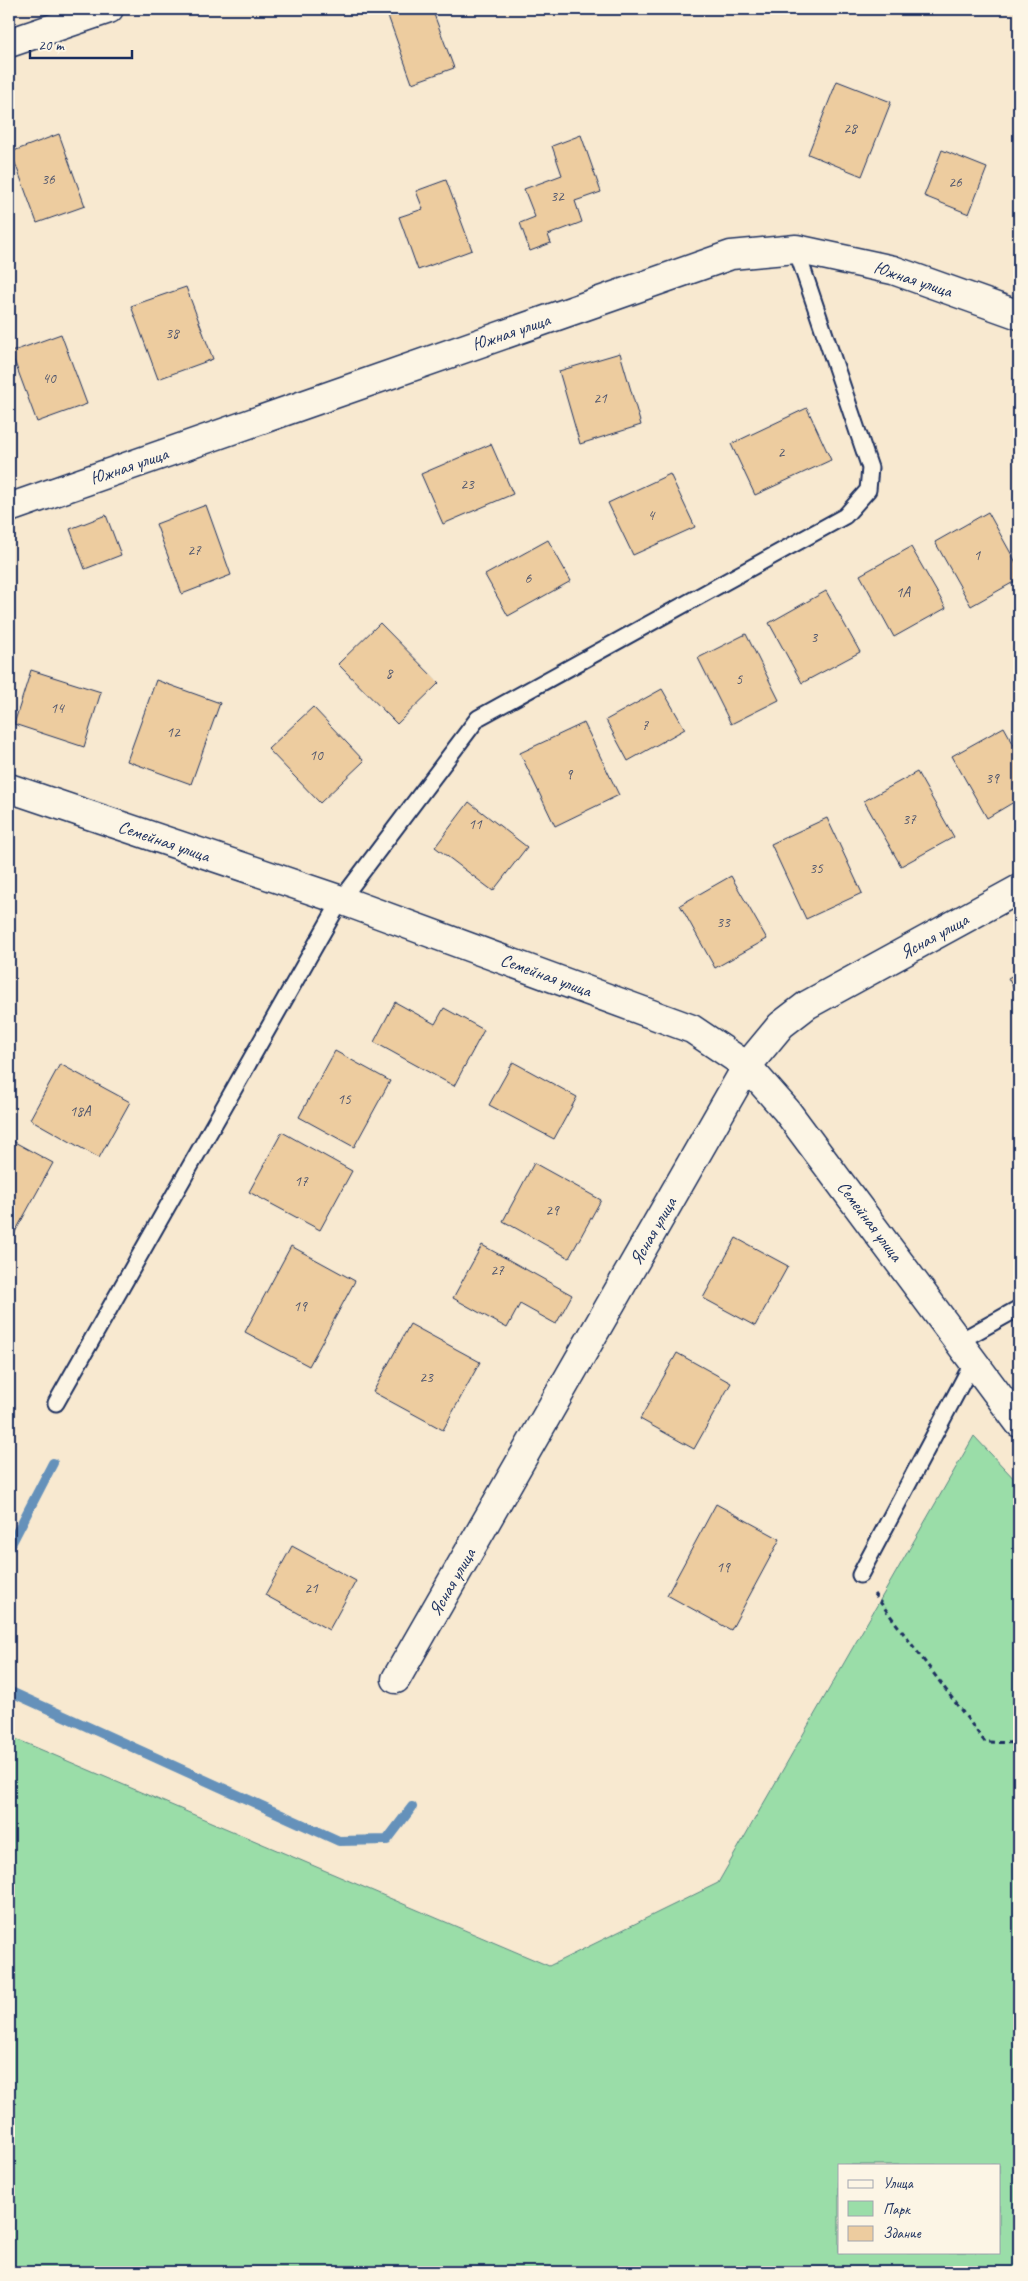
<svg xmlns="http://www.w3.org/2000/svg" width="1028" height="2281" font-family="Caveat,sans-serif">
<rect width="100%" height="100%" fill="#f8e9d0"/>
<filter id="ink" filterUnits="userSpaceOnUse"><feTurbulence type="fractalNoise" baseFrequency=".02" numOctaves="2"/><feDisplacementMap in="SourceGraphic" scale="10" xChannelSelector="R" yChannelSelector="G"/><feConvolveMatrix kernelMatrix="1 2 1 2 8 2 1 2 1" color-interpolation-filters="sRGB"/></filter>
<g filter="url(#ink)">
<path fill="#9adda8" stroke="#5a8683" fill-rule="evenodd" d="M 974,1436 L 1019,1484 L 1019,2272 L 9,2272 L 9,1736 L 549,1966 L 718,1883 ZM 839,2165 L 999,2165 L 999,2252 L 839,2252 Z"/>
<g fill="none" stroke-linecap="round" stroke-linejoin="round">
<path stroke="#6591ba" stroke-width="10" d="M 9,1548 L 53,1463
M 9,1691 L 339,1841 L 387,1840 L 412,1807"/>
</g>
<path fill="#edcc9f" stroke="#1b2f5e" d="M 399,9 L 432,9 L 454,68 L 412,83 L 387,13 Z
M 837,81 L 891,102 L 862,176 L 808,154 Z
M 59,134 L 85,206 L 37,223 L 11,152 Z
M 581,135 L 601,192 L 575,201 L 582,222 L 548,235 L 551,243 L 530,251 L 520,223 L 535,217 L 524,189 L 562,175 L 552,146 Z
M 942,150 L 987,168 L 969,214 L 924,196 Z
M 446,180 L 472,250 L 418,270 L 399,217 L 423,209 L 416,191 Z
M 186,287 L 213,359 L 158,379 L 131,306 Z
M 61,334 L 87,404 L 37,422 L 11,352 Z
M 620,353 L 641,425 L 580,444 L 559,371 Z
M 807,408 L 831,460 L 755,495 L 731,444 Z
M 491,444 L 513,494 L 443,524 L 421,474 Z
M 670,474 L 695,527 L 633,555 L 608,503 Z
M 206,505 L 231,575 L 182,594 L 156,524 Z
M 988,512 L 1019,568 L 1019,579 L 971,606 L 935,542 Z
M 106,515 L 121,555 L 85,569 L 70,529 Z
M 548,540 L 571,581 L 508,616 L 485,575 Z
M 911,547 L 946,608 L 894,637 L 860,575 Z
M 826,591 L 860,652 L 802,683 L 769,623 Z
M 380,623 L 439,683 L 397,724 L 338,664 Z
M 746,634 L 779,700 L 731,724 L 698,658 Z
M 31,670 L 101,692 L 84,747 L 14,724 Z
M 156,680 L 220,703 L 191,784 L 127,761 Z
M 662,689 L 685,729 L 628,761 L 606,720 Z
M 313,707 L 364,761 L 320,803 L 268,749 Z
M 584,723 L 619,795 L 555,826 L 520,753 Z
M 1004,727 L 1019,754 L 1019,799 L 987,818 L 952,756 Z
M 917,772 L 954,837 L 901,866 L 864,801 Z
M 469,802 L 527,847 L 493,891 L 435,847 Z
M 827,818 L 862,893 L 806,919 L 771,844 Z
M 731,876 L 767,939 L 715,968 L 680,905 Z
M 1019,972 L 1019,998 L 1008,978 Z
M 395,1002 L 435,1024 L 444,1008 L 484,1030 L 454,1086 L 374,1042 Z
M 335,1051 L 390,1081 L 354,1147 L 299,1117 Z
M 513,1062 L 577,1097 L 554,1139 L 489,1105 Z
M 60,1064 L 130,1102 L 99,1158 L 30,1119 Z
M 282,1132 L 352,1171 L 320,1230 L 249,1192 Z
M 9,1139 L 53,1163 L 14,1234 L 9,1231 Z
M 534,1163 L 601,1200 L 569,1258 L 503,1221 Z
M 736,1238 L 788,1266 L 755,1326 L 703,1298 Z
M 482,1245 L 572,1295 L 556,1324 L 520,1304 L 507,1328 L 453,1298 Z
M 291,1246 L 355,1281 L 309,1366 L 245,1332 Z
M 410,1324 L 480,1362 L 443,1430 L 373,1392 Z
M 677,1353 L 731,1383 L 694,1449 L 640,1419 Z
M 716,1504 L 780,1539 L 731,1630 L 667,1595 Z
M 292,1546 L 356,1581 L 329,1630 L 265,1595 Z"/>
<g fill="none" stroke-linecap="round" stroke-linejoin="round">
<g stroke="#1b2f5e" stroke-width="19">
<path id="lane" d="M 960,1341 L 1019,1308
M 56,1403 L 341,900 L 478,718 L 845,516 L 868,490 L 870,468 L 796,249
M 860,1575 L 973,1362"/>
</g>
<g stroke="#1b2f5e" stroke-width="31">
<path id="street" d="M 9,43 L 109,9
M 9,508 L 731,255 L 796,249 L 893,270 L 1019,315
M 9,788 L 341,900 L 692,1029 L 747,1066 L 786,1110 L 1019,1423
M 396,1679 L 747,1066 L 781,1025 L 807,1005 L 1019,889"/>
</g>
<path stroke="#1b2f5e" stroke-width="3" stroke-dasharray="5 4" stroke-linecap="butt" d="M 874,1594 L 985,1742 L 1019,1743"/>
<use href="#lane" stroke="#fcf5e5" stroke-width="15"/>
<use href="#street" stroke="#fcf5e5" stroke-width="28"/>
</g>
</g>
<g text-anchor="middle" stroke-width="4" stroke-linejoin="round" paint-order="stroke">
<g font-size="15" fill="#50566e">
<text x="850" y="133">28</text>
<text x="48" y="184">36</text>
<text x="955" y="187">26</text>
<text x="557" y="201">32</text>
<text x="172" y="338">38</text>
<text x="49" y="383">40</text>
<text x="600" y="403">21</text>
<text x="781" y="457">2</text>
<text x="467" y="489">23</text>
<text x="651" y="520">4</text>
<text x="194" y="555">27</text>
<text x="977" y="560">1</text>
<text x="528" y="583">6</text>
<text x="903" y="597">1А</text>
<text x="814" y="642">3</text>
<text x="389" y="678">8</text>
<text x="739" y="684">5</text>
<text x="57" y="713">14</text>
<text x="645" y="730">7</text>
<text x="173" y="737">12</text>
<text x="316" y="760">10</text>
<text x="569" y="779">9</text>
<text x="992" y="783">39</text>
<text x="909" y="824">37</text>
<text x="475" y="829">11</text>
<text x="816" y="873">35</text>
<text x="723" y="927">33</text>
<text x="344" y="1104">15</text>
<text x="80" y="1116">18А</text>
<text x="301" y="1186">17</text>
<text x="552" y="1215">29</text>
<text x="497" y="1275">27</text>
<text x="300" y="1311">19</text>
<text x="426" y="1382">23</text>
<text x="723" y="1572">19</text>
<text x="311" y="1593">21</text>
</g>
<g font-size="18" fill="#1b2f5e" stroke="#fcf5e5">
<text transform="translate(913 279) rotate(18)" y="6">Южная улица</text>
<text transform="translate(511 332) rotate(-19)" y="6">Южная улица</text>
<text transform="translate(129 466) rotate(-19)" y="6">Южная улица</text>
<text transform="translate(164 841) rotate(19)" y="6">Семейная улица</text>
<text transform="translate(934 936) rotate(-29)" y="6">Ясная улица</text>
<text transform="translate(546 975) rotate(20)" y="6">Семейная улица</text>
<text transform="translate(870 1221) rotate(53)" y="6">Семейная улица</text>
<text transform="translate(653 1231) rotate(-60)" y="6">Ясная улица</text>
<text transform="translate(452 1582) rotate(-60)" y="6">Ясная улица</text>
</g>
</g>
<rect width="1028" height="2281" fill="none" stroke="#fcf5e5" stroke-width="30"/>
<rect x="15" y="15" width="998" height="2251" fill="none" stroke="#1b2f5e" stroke-width="2" filter="url(#ink)"/>
<rect x="838" y="2164" width="162" height="90" fill="#fcf5e5" stroke="#a2a6af"/>
<rect x="848" y="2180" width="25" height="8" fill="#fcf5e5" stroke="#a2a6af"/>
<text x="883" y="2188" font-size="15" fill="#1b2f5e">Улица</text>
<rect x="848" y="2201" width="25" height="15" fill="#9adda8" stroke="#a2a6af"/>
<text x="883" y="2214" font-size="15" fill="#1b2f5e">Парк</text>
<rect x="848" y="2226" width="25" height="15" fill="#edcc9f" stroke="#a2a6af"/>
<text x="883" y="2238" font-size="15" fill="#1b2f5e">Здание</text>
<path d="M30 50v8h102v-8" fill="none" stroke="#1b2f5e" stroke-width="2.5"/>
<text x="38" y="50" font-size="15" fill="#1b2f5e" stroke="#fcf5e5" stroke-width="4" paint-order="stroke">20 m</text>
</svg>
